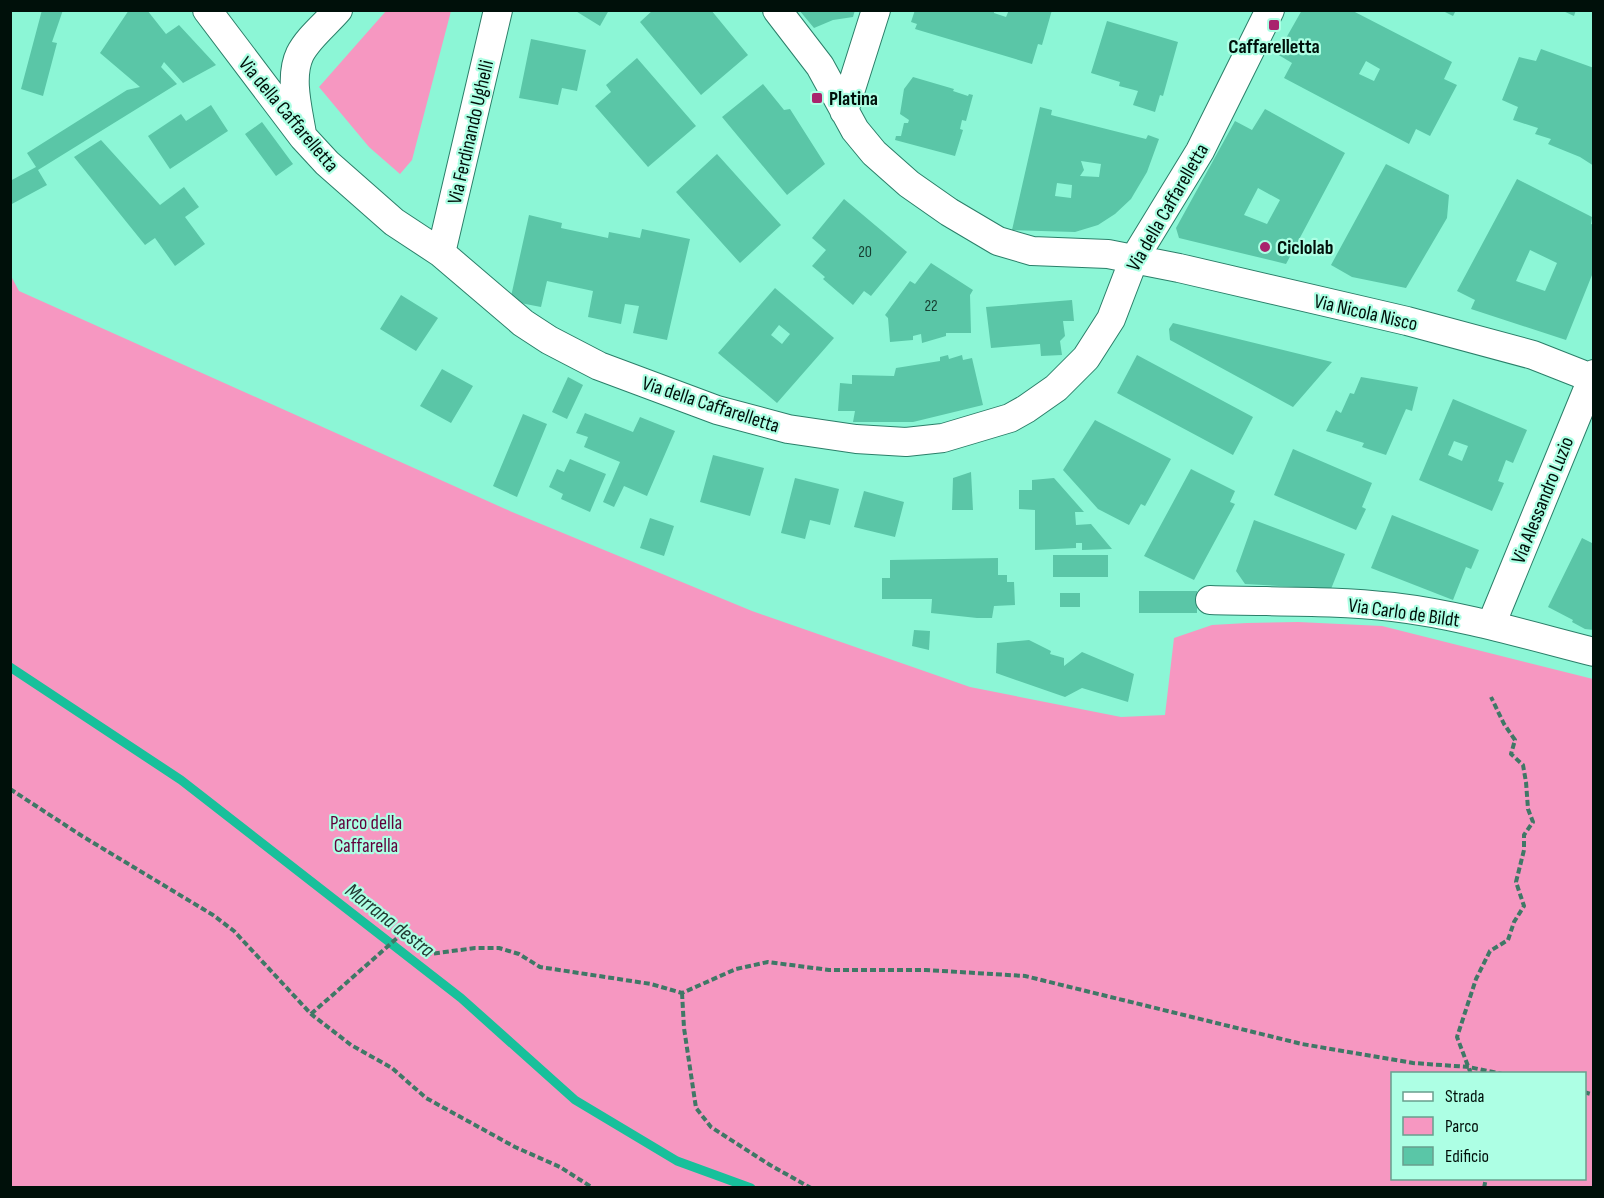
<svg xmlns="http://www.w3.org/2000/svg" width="1604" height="1198" font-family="'Sofia Sans Condensed',sans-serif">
<rect width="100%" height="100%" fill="#8cf6d6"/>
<path fill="#f697c1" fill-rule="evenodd" d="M 386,11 L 451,11 L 412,160 L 400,174 L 369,147 L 319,87 Z
M 11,276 L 19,291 L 512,512 L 752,611 L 970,687 L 1121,717 L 1165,715 L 1174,638 L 1212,625 L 1247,623 L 1298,622 L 1382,626 L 1593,679 L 1593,1187 L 11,1187 ZM 1392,1074 L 1584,1074 L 1584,1178 L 1392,1178 Z"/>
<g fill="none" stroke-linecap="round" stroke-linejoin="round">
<path stroke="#18c09b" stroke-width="9" d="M 10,667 L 181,780 L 461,998 L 575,1100 L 677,1161 L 751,1188"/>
</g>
<path fill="#5ac6a7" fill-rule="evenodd" d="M 42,10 L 63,10 L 52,42 L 57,43 L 43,96 L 21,89 Z
M 129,10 L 147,10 L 166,34 L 179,25 L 216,65 L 183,83 L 164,62 L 161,67 L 177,84 L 38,170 L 47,185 L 10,205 L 10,181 L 36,167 L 27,153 L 127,90 L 140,87 L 100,53 Z
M 574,10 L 609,10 L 600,26 Z
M 653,10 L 701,10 L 702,12 L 711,10 L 748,55 L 701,95 L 640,22 Z
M 799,10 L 855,10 L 853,17 L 833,20 L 814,28 Z
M 915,10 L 994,10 L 994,13 L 1006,17 L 1009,10 L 1052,10 L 1042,45 L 1038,44 L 1032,64 L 915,29 L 917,24 L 911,22 Z
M 1302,10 L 1351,10 L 1452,62 L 1444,79 L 1457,85 L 1430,136 L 1416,129 L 1409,144 L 1284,78 L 1292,63 L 1277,54 ZM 1366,61 L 1380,69 L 1374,81 L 1359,74 Z
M 1441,10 L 1456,10 L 1453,16 Z
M 1561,10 L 1576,10 L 1574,16 Z
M 1107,21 L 1178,42 L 1163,96 L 1160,95 L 1155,112 L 1133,105 L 1138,91 L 1119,86 L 1120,82 L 1091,73 Z
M 531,39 L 586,50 L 577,91 L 562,88 L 558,105 L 519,98 Z
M 1541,49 L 1594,68 L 1594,166 L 1580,157 L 1548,144 L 1551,139 L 1535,134 L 1538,128 L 1513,120 L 1518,107 L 1502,100 L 1519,57 L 1536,61 Z
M 637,58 L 696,126 L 648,167 L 595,106 L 611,92 L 606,85 Z
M 913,77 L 954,89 L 953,91 L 968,96 L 969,94 L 973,95 L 966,121 L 962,120 L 960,129 L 963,130 L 955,156 L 895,140 L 896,136 L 901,136 L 904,123 L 908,123 L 909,120 L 900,114 L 904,89 Z
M 763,84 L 784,110 L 790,109 L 825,164 L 787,195 L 722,117 Z
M 211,105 L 228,131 L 170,169 L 148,136 L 181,114 L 186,121 Z
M 1040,107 L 1052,110 L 1051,115 L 1146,139 L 1148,135 L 1159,139 L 1147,172 L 1131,199 L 1115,214 L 1098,225 L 1075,232 L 1012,230 ZM 1081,161 L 1101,164 L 1099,177 L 1080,176 L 1084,170 ZM 1057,183 L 1072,185 L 1071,198 L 1055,196 Z
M 1265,109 L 1345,153 L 1286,264 L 1179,238 L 1176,228 L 1235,121 L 1252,130 ZM 1258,188 L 1280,200 L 1267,224 L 1244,215 Z
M 262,122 L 293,164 L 276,176 L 245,134 Z
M 101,140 L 160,205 L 184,187 L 199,207 L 185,217 L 205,244 L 175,266 L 155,238 L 145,245 L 74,157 Z
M 717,154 L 781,225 L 740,263 L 676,192 Z
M 1386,164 L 1449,195 L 1447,218 L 1406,288 L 1352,277 L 1331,265 Z
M 1517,179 L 1592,217 L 1591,224 L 1594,225 L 1594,270 L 1566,340 L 1471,309 L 1475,300 L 1457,291 ZM 1530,250 L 1557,263 L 1545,291 L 1516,281 Z
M 844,199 L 907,252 L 871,296 L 864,291 L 853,305 L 823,279 L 825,277 L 812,266 L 826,250 L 812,238 Z
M 529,215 L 562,223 L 561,228 L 608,238 L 609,232 L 640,238 L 642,229 L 690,239 L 667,340 L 633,333 L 639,306 L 625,304 L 621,324 L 588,317 L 593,291 L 547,281 L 541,307 L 510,301 Z
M 931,263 L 973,290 L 970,295 L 971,333 L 946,333 L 946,336 L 922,343 L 921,334 L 913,336 L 913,340 L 890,342 L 888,318 L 885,315 L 910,281 L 915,284 Z
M 775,288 L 834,338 L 777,403 L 718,353 ZM 779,325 L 790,334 L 782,344 L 771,335 Z
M 401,295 L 438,318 L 416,351 L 380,329 Z
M 1072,300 L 1074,321 L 1063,321 L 1065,336 L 1060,341 L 1062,355 L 1041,356 L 1040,344 L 991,348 L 986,307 Z
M 1173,323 L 1332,362 L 1293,407 L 1170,340 L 1169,329 Z
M 948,355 L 949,359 L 962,355 L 963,360 L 972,358 L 983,405 L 913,422 L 853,422 L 855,411 L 838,411 L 840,383 L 852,384 L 852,375 L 894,376 L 896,368 L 940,361 L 940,357 Z
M 1137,355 L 1253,417 L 1233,455 L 1117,393 Z
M 442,369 L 473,386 L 451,423 L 420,406 Z
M 568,377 L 583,385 L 567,419 L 552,412 Z
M 1361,377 L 1418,387 L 1412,411 L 1406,409 L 1386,455 L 1362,447 L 1364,443 L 1326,431 L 1336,410 L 1341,413 L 1350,393 L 1354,394 Z
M 1453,399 L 1527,430 L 1513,463 L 1506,460 L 1498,481 L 1504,483 L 1492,511 L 1419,480 ZM 1454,441 L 1468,446 L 1462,461 L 1448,455 Z
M 585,413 L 633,432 L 640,417 L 675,431 L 647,496 L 624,486 L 614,507 L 603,502 L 620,462 L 584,447 L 588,437 L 576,433 Z
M 523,414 L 547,424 L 517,497 L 493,486 Z
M 1095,420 L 1171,459 L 1145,506 L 1141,504 L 1129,525 L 1098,509 L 1063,470 Z
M 1293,449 L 1372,483 L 1362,507 L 1366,509 L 1356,530 L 1274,495 Z
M 713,455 L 764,468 L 750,516 L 700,502 Z
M 570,459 L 606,474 L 590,512 L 561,499 L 563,494 L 549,487 L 557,469 L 564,472 Z
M 1191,469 L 1235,491 L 1230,502 L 1235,504 L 1194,580 L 1144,556 Z
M 971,472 L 973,510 L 952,510 L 953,478 Z
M 795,478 L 839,489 L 830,525 L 810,520 L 805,539 L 781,533 Z
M 1054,478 L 1084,512 L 1075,512 L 1076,525 L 1091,524 L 1112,549 L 1082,550 L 1082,543 L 1076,543 L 1076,548 L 1035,550 L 1035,510 L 1019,509 L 1019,490 L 1032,490 L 1032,480 Z
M 864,491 L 904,502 L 895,537 L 854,527 Z
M 1392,515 L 1479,550 L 1471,569 L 1466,567 L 1453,600 L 1371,568 Z
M 650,518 L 674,526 L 664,556 L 640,548 Z
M 1254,520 L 1345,554 L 1331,589 L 1245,584 L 1236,571 Z
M 1582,538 L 1594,544 L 1594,630 L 1585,629 L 1572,622 L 1573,620 L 1548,607 Z
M 1053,555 L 1108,555 L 1108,577 L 1053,577 Z
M 998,558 L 998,575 L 1007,575 L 1007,582 L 1014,582 L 1015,605 L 994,606 L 992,618 L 977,618 L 931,613 L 932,599 L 882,599 L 882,578 L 890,578 L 890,560 Z
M 1139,591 L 1197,591 L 1197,613 L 1139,613 Z
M 1060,593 L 1080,593 L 1080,607 L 1060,607 Z
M 914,630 L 930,631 L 929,650 L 912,646 Z
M 1029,640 L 1051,651 L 1050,654 L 1064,658 L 1064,666 L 1082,652 L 1134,674 L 1128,702 L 1082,688 L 1065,697 L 996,673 L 997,643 Z"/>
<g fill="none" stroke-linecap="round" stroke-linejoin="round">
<g stroke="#2b7f69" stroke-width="30">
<path id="street" d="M 207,10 L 303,137 L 327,163 L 394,222 L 441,253 L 523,323 L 549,340 L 599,366 L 717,410 L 788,429 L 856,439 L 906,442 L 943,438 L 1010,418 L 1026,409 L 1056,388 L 1086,358 L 1111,319 L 1134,259 L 1200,151 L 1270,10
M 777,10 L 820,66 L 855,130 L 874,153 L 909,184 L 949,212 L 998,241 L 1032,251 L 1108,254 L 1179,268 L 1407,321 L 1533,355 L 1594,379
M 844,111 L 876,10
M 302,134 C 298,109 289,77 300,54 C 308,38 326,24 338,10
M 441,253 L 498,10
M 1210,600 C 1271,602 1333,600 1393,607 C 1461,615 1527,635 1594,652
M 1491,625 L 1594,374"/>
</g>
<path stroke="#3f7866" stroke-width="4" stroke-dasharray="6 3" stroke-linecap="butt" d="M 10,789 L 82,836 L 213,915 L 234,931 L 311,1014 L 351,1045 L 392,1068 L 426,1098 L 515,1147 L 560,1167 L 593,1188
M 682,993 L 684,1028 L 696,1108 L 711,1127 L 770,1165 L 811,1188
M 311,1014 L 404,932 L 430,954 L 475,948 L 499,948 L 519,954 L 540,967 L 651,984 L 682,993 L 736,969 L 768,962 L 829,970 L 926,970 L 1025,976 L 1302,1044 L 1413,1063 L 1469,1067 L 1502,1074
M 1471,1074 L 1457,1037 L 1476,979 L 1490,951 L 1508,940 L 1514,922 L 1524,906 L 1516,882 L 1524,850 L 1524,835 L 1533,822 L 1528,809 L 1526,782 L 1523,765 L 1511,754 L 1515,740 L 1504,724 L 1491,697
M 1584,1092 L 1594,1095
M 1484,1188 L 1486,1178"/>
<use href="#street" stroke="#fff" stroke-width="28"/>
</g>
<g fill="#a9246d" stroke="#adffe4" stroke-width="2">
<rect x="1268" y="19" width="12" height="12" rx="3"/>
<rect x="811" y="92" width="12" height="12" rx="3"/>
<circle cx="1265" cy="247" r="6"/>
</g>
<g text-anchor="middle" stroke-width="4.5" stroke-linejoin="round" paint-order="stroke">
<g font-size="16" fill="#163e31">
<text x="865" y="257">20</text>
<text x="931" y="311">22</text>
</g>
<g font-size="20" font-weight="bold" fill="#00100a" stroke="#adffe4" text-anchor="start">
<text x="1274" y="53" text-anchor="middle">Caffarelletta</text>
<text x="829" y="105">Platina</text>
<text x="1277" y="254">Ciclolab</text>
</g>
<g font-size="20" fill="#00100a" stroke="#adffe4">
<text transform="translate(289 114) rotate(50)" y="7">Via della Caffarelletta</text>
<text transform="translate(470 132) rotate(-77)" y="7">Via Ferdinando Ughelli</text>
<text transform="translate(1167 207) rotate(-60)" y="7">Via della Caffarelletta</text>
<text transform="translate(1366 312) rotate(13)" y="7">Via Nicola Nisco</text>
<text transform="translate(711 404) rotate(18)" y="7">Via della Caffarelletta</text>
<text transform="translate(1542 500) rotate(-68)" y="7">Via Alessandro Luzio</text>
<text transform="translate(1404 612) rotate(8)" y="7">Via Carlo de Bildt</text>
</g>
<g font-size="20" fill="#60003a" stroke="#adffe4">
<text x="366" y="829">Parco della<tspan x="366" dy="23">Caffarella</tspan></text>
</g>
<g font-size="21" font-style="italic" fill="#213a32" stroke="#adffe4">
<text transform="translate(390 920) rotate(38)" y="7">Marrana destra</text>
</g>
</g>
<rect width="1604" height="1198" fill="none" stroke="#00100a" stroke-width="24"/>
<rect x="1391" y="1072" width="195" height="108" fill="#adffe4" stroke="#689f8d" stroke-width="1.5"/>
<rect x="1403" y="1092" width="30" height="9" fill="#ffffff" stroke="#689f8d" stroke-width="1.5"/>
<text x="1445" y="1102" font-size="18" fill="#00100a">Strada</text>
<rect x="1403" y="1117" width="30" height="18" fill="#f697c1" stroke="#689f8d" stroke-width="1.5"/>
<text x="1445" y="1132" font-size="18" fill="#00100a">Parco</text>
<rect x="1403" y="1147" width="30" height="18" fill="#5ac6a7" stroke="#689f8d" stroke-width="1.5"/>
<text x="1445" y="1162" font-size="18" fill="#00100a">Edificio</text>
</svg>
